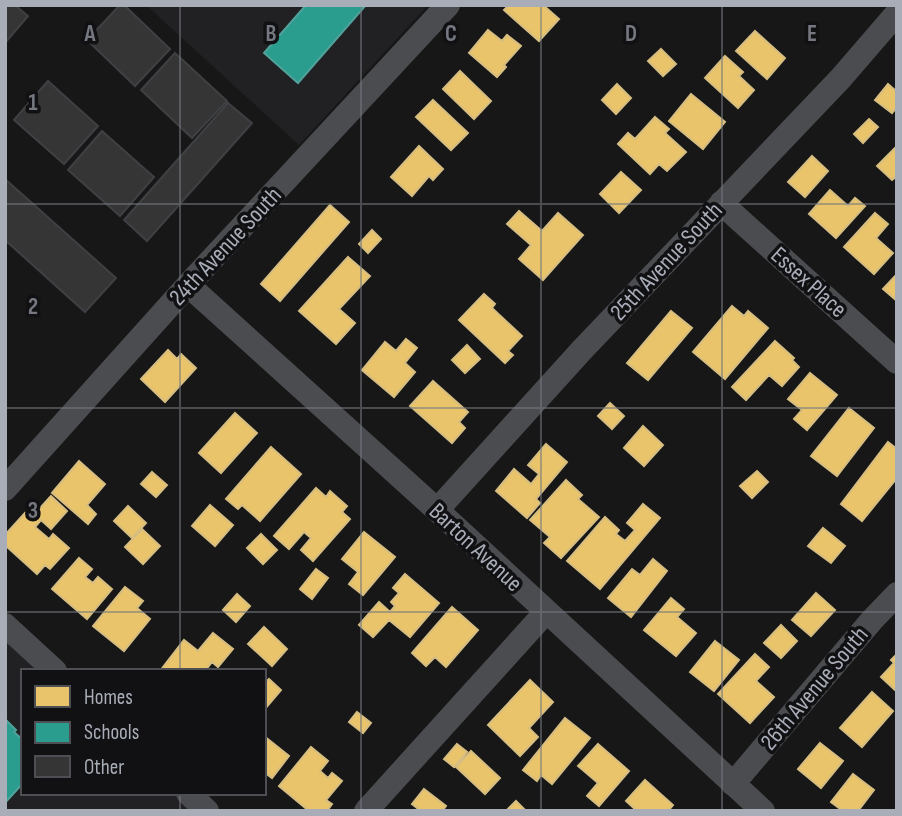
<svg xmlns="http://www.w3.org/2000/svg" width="902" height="816" font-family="'Sofia Sans Condensed',sans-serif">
<rect width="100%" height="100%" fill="#171717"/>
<path fill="#212123" d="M 146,5 L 428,5 L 299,145 Z
M 5,625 L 55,671 L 23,671 L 23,793 L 187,793 L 206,811 L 5,811 Z"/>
<path fill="#e9c46a" stroke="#d6bd81" stroke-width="2" d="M 509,5 L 543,5 L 559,19 L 539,41 L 504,10 Z
M 488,30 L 502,41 L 507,35 L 521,46 L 504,65 L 506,67 L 497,77 L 469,53 Z
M 755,31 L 785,58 L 767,79 L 736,51 Z
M 661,49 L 676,64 L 663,76 L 648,61 Z
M 725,56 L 743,72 L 739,76 L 754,90 L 738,108 L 705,78 Z
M 460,71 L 491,101 L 474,119 L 443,89 Z
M 617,84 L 631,98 L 616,114 L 602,100 Z
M 888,84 L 897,92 L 897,107 L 892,113 L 875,100 Z
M 691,94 L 725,122 L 703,149 L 669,121 Z
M 433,100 L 468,133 L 451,150 L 416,117 Z
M 655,117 L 669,129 L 665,133 L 686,152 L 667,171 L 659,164 L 650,174 L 618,144 L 628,133 L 635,139 Z
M 869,119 L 878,127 L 863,143 L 854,134 Z
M 419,146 L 443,169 L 433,180 L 429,176 L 412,196 L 391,177 Z
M 897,146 L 897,176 L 892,180 L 877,166 Z
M 812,156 L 828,171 L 805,197 L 788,182 Z
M 621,172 L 641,190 L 619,213 L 600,194 Z
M 830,190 L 848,206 L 855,198 L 865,206 L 836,238 L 809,214 Z
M 330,205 L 349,222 L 280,301 L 261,284 Z
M 519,211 L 542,231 L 558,213 L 583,235 L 543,280 L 519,259 L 531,245 L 507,224 Z
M 875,213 L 888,224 L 876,238 L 893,253 L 874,274 L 844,247 Z
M 372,230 L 381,239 L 368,253 L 359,244 Z
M 348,257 L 370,276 L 339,309 L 355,323 L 336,344 L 299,311 Z
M 897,274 L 897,301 L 883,289 Z
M 484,294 L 495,304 L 492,308 L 522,336 L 508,351 L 513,355 L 505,363 L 459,320 Z
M 732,306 L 744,316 L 748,311 L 768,328 L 725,379 L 693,352 Z
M 671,311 L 692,328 L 648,380 L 627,363 Z
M 406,339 L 417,348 L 405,363 L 415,372 L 394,397 L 362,370 L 385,342 L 396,351 Z
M 775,341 L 794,358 L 792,360 L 799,367 L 782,386 L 769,375 L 746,400 L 732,387 Z
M 467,345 L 480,359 L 465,373 L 452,360 Z
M 168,350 L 177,359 L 181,354 L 196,368 L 165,402 L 141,379 Z
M 810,373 L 837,395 L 807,430 L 794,419 L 802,410 L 788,399 Z
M 433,381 L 468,412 L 459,422 L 465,428 L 452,443 L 410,406 Z
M 610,403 L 624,416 L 612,429 L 598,416 Z
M 849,408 L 874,428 L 837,476 L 811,456 Z
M 235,413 L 257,433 L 221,473 L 199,453 Z
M 643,426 L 663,445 L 644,466 L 624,448 Z
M 888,442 L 897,449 L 897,478 L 862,521 L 841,504 Z
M 546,444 L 567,462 L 536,499 L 540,503 L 527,518 L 496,491 L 514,469 L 531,484 L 539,474 L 528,465 Z
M 271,447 L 301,474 L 260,521 L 242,505 L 238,509 L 226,499 Z
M 79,461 L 105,484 L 87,505 L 96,514 L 88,524 L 52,493 Z
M 757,471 L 768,482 L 752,498 L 740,486 Z
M 152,472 L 167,485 L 156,497 L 141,484 Z
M 566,480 L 582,495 L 578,499 L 599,517 L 561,558 L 544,543 L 550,537 L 530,520 Z
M 316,488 L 326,497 L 330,491 L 347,506 L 342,512 L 350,519 L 313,561 L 301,550 L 311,538 L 304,532 L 289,549 L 274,536 Z
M 51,496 L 67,511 L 51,529 L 41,520 L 35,527 L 49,539 L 53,534 L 69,548 L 50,569 L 45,565 L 37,574 L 5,545 L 5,535 L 25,513 L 31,518 Z
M 643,504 L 660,518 L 600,589 L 567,561 L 605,517 L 619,530 L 616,534 L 625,541 L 635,530 L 627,523 Z
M 210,505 L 233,525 L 215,546 L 192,526 Z
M 128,506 L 146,523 L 132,538 L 114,521 Z
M 823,528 L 845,546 L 831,563 L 808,546 Z
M 142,529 L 160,546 L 143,564 L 125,547 Z
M 364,532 L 395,557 L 363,595 L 349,584 L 358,572 L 342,559 Z
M 261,534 L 277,550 L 263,564 L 247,548 Z
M 79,558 L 92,569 L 85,577 L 93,583 L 98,577 L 112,589 L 87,619 L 52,589 Z
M 653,559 L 667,571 L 631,617 L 608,598 L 632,569 L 640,575 Z
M 316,569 L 328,578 L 312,599 L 300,589 Z
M 405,574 L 439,603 L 410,637 L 389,620 L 373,637 L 359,625 L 379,602 L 390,612 L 395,606 L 391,602 L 399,593 L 393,588 Z
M 125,587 L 143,601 L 137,608 L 150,619 L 124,651 L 93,626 Z
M 816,593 L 835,610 L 811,636 L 792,620 Z
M 237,594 L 250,606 L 236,622 L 223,610 Z
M 671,598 L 684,609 L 677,617 L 696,633 L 676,656 L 644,630 Z
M 452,607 L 478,630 L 446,667 L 435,657 L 426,666 L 412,653 Z
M 781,625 L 797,641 L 781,658 L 764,643 Z
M 264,627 L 287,649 L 272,666 L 248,644 Z
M 213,633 L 233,649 L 218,667 L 212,662 L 205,671 L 160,671 L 184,640 L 198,651 Z
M 715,641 L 739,660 L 714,691 L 690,672 Z
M 755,654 L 769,667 L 756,681 L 774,697 L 750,723 L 718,694 Z
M 897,654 L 897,692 L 881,677 L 894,663 L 891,660 Z
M 269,679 L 281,690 L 264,710 L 264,684 Z
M 530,680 L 553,702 L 529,728 L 538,737 L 520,756 L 488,725 Z
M 872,692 L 893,711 L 862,747 L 840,728 Z
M 357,712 L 371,723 L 363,733 L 349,722 Z
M 565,718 L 590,738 L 552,784 L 541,775 L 537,781 L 523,770 Z
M 264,736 L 289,756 L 272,778 L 264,772 Z
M 820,743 L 843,761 L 821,788 L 798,769 Z
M 457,744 L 467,752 L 454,767 L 444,759 Z
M 598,744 L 629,771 L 599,806 L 587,796 L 598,783 L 578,766 Z
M 311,747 L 328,761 L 320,771 L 328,778 L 332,773 L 342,781 L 326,800 L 332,804 L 327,811 L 309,811 L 279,786 Z
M 471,751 L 500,778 L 485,794 L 456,767 Z
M 853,774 L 874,790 L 858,811 L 843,811 L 831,802 Z
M 645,780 L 673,805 L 668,811 L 637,811 L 626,801 Z
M 424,789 L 446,806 L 442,811 L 421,811 L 412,804 Z
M 516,801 L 526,811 L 506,811 Z"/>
<path fill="#2a9d8f" stroke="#50a29b" stroke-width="2" d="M 306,5 L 366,5 L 298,83 L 264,53 Z
M 5,719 L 16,730 L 14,732 L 23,740 L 23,783 L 5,803 Z"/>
<path fill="#353536" stroke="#3f4043" stroke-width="2" d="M 5,5 L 15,5 L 28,16 L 5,43 Z
M 120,5 L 124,5 L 170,49 L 135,86 L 87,40 Z
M 175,53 L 227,101 L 192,138 L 141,90 Z
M 48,81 L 98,126 L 64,164 L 14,120 Z
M 228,103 L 252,123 L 147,241 L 124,220 Z
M 102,131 L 154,177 L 120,216 L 68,170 Z
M 5,179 L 116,278 L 85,312 L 5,240 Z"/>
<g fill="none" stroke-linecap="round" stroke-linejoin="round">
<path stroke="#4b4c50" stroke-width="24" d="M 721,203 L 897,362
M 188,285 L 437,510 L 763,811
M 5,489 L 188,285 L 448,5
M 437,510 L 581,351 L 841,78 L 897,13
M 5,625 L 55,671
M 733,784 L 872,620 L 897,594
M 188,793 L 207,811
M 366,811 L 546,612"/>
</g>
<path fill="none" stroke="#757880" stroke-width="2" stroke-opacity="0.55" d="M 180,5 L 180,671M 361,5 L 361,811M 541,5 L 541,811M 722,5 L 722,811M 5,204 L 897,204M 5,408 L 897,408M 5,612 L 897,612M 180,793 L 180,811"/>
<g text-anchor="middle" stroke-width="7" stroke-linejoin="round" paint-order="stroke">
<g font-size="24" fill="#a8adb8" stroke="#111113">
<text transform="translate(225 246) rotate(-47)" y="8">24th Avenue South</text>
<text transform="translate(666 261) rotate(-47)" y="8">25th Avenue South</text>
<text transform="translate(809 282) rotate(42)" y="8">Essex Place</text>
<text transform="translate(476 547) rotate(43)" y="8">Barton Avenue</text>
<text transform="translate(814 688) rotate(-50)" y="8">26th Avenue South</text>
</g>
</g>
<g font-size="23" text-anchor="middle" font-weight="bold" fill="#757880" stroke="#111113" stroke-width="7" stroke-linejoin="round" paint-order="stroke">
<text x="90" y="41">A</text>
<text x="271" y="41">B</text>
<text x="451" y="41">C</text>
<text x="631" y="41">D</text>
<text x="812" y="41">E</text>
<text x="33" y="110">1</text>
<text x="33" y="314">2</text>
<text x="33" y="518">3</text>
</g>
<rect width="902" height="816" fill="none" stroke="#a8adb8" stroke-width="14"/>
<rect x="21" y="669" width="245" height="126" fill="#111113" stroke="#4d4f55" stroke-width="2"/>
<rect x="35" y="686" width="35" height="21" fill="#e9c46a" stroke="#4d4f55" stroke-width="2"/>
<text x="84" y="704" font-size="21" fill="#a8adb8">Homes</text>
<rect x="35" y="722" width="35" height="21" fill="#2a9d8f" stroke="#4d4f55" stroke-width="2"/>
<text x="84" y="739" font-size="21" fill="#a8adb8">Schools</text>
<rect x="35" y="756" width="35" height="21" fill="#353536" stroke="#4d4f55" stroke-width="2"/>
<text x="84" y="774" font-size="21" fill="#a8adb8">Other</text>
</svg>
